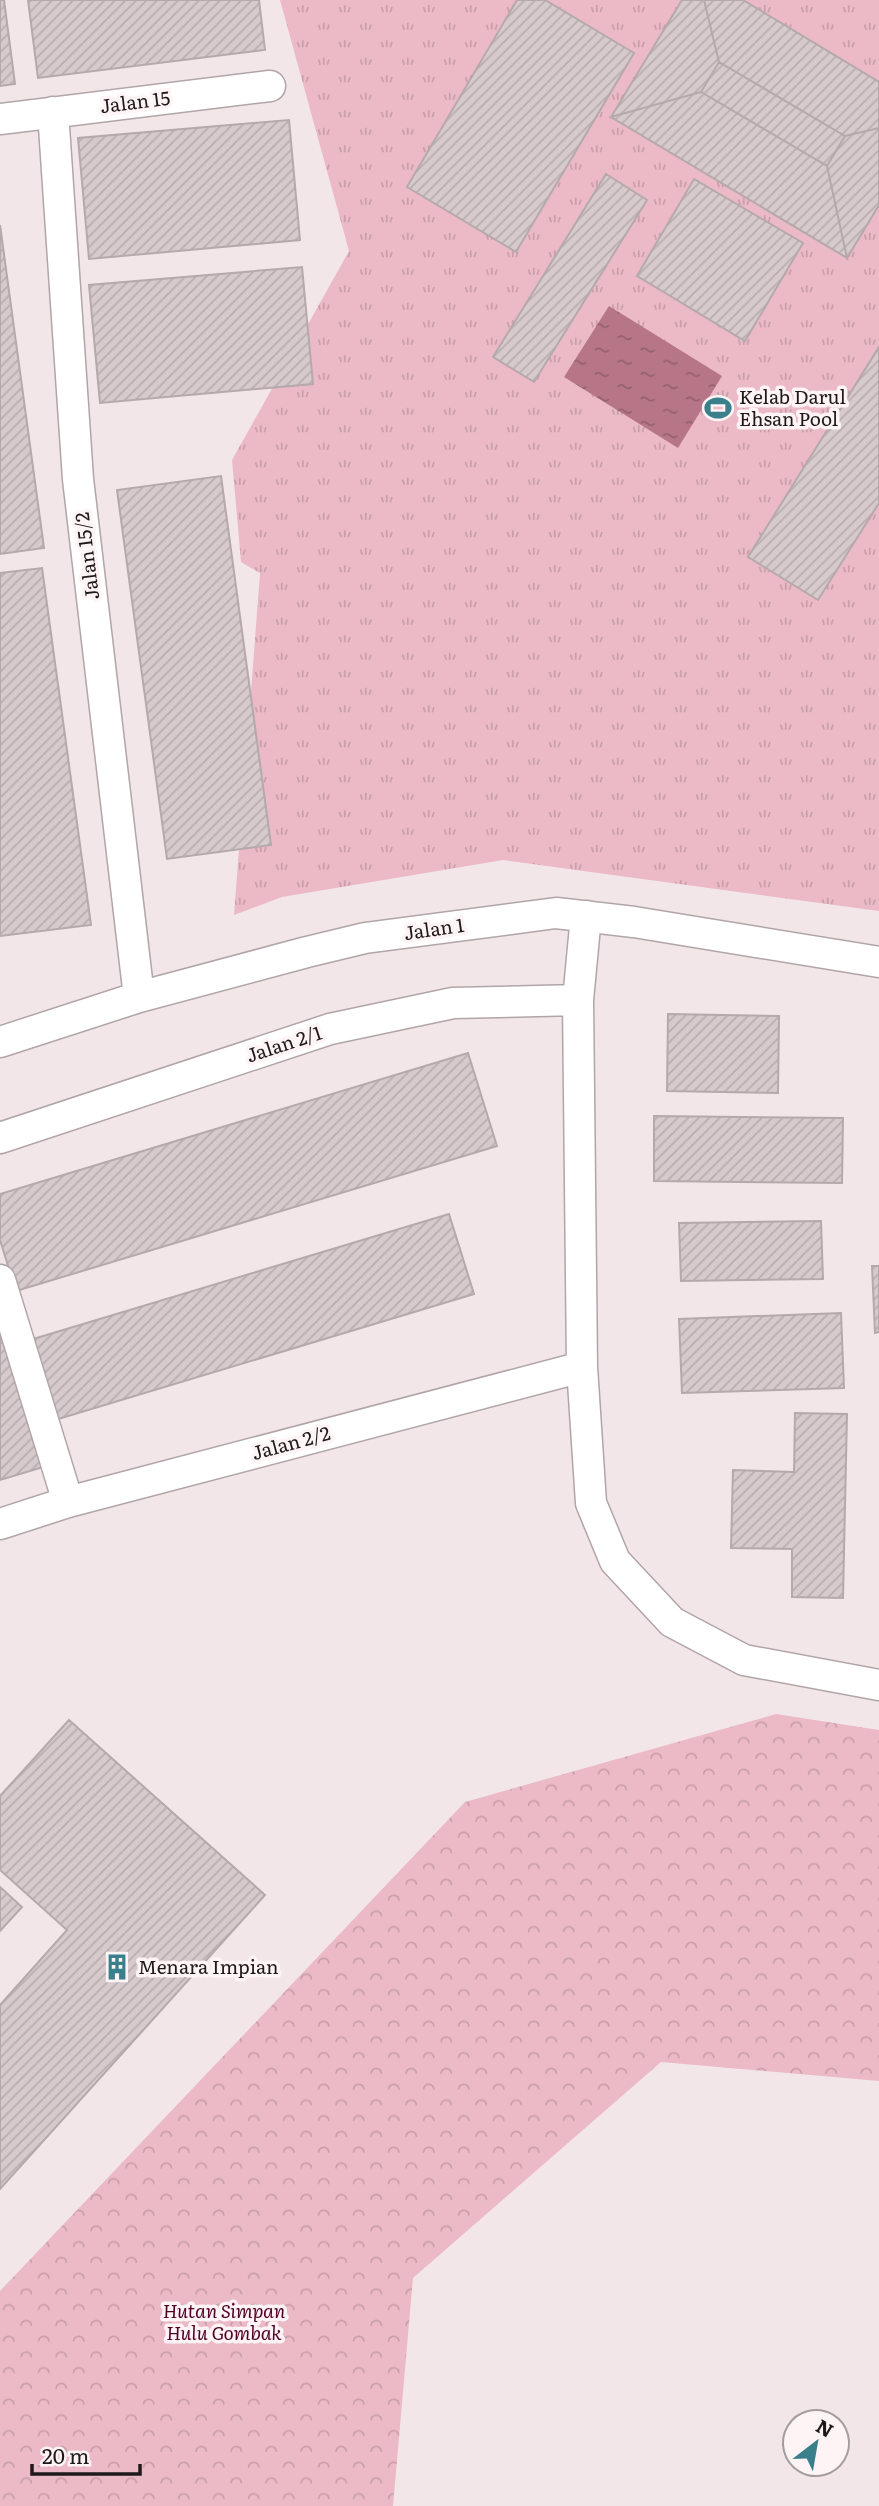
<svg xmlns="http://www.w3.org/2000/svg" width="879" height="2506" font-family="Literata,serif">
<defs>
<pattern id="grass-tufts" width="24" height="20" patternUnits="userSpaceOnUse" patternTransform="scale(1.75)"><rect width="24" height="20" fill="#ebbac6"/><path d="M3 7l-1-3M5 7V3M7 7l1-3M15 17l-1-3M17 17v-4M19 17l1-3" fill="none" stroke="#c99faa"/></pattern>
<pattern id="forest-crowns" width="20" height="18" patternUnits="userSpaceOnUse" patternTransform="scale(1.75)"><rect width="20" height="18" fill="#ebbac6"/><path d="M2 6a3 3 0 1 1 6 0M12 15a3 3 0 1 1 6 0" fill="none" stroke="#c99faa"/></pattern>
<pattern id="water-ripples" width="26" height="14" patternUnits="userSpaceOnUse" patternTransform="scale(1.75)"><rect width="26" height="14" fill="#b77687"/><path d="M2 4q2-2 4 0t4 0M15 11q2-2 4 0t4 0" fill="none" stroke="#94606e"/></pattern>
<pattern id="building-hatch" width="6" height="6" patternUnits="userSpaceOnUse" patternTransform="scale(1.75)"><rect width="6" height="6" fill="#d7cacd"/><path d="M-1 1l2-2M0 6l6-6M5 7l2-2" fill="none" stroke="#b8adaf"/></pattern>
</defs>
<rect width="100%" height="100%" fill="#f3e6e9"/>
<path fill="url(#grass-tufts)" d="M 280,0 L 879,0 L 879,911 L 503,860 L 282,897 L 234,915 L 260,573 L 241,562 L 232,460 L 349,251 Z"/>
<path fill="url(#forest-crowns)" d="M 776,1714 L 879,1730 L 879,2081 L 661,2062 L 413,2278 L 393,2506 L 0,2506 L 0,2291 L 465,1802 Z"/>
<path fill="url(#water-ripples)" d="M 609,306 L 722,376 L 678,448 L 564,377 Z"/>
<path fill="url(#building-hatch)" stroke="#b5a9ab" stroke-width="2" d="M 0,0 L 4,0 L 15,84 L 0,86 Z
M 28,0 L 259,0 L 265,50 L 38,78 Z
M 517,0 L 545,0 L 634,53 L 516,252 L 407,187 Z
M 682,0 L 704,0 L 719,62 L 701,92 L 611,117 Z
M 704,0 L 743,0 L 879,82 L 879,128 L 845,136 L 719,62 Z
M 719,62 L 845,136 L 827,166 L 701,92 Z
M 701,92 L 827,166 L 847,258 L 611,117 Z
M 289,120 L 300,240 L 89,259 L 78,138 Z
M 879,128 L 879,205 L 847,258 L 827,166 L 845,136 Z
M 606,174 L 647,200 L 534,382 L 493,357 Z
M 694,179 L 803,243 L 745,341 L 637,276 Z
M 0,225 L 44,548 L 0,554 Z
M 302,267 L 313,384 L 100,403 L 89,285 Z
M 879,347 L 879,503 L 818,600 L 748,557 Z
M 221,476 L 271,845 L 167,859 L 117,490 Z
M 42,568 L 91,925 L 0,936 L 0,573 Z
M 668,1014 L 779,1016 L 778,1093 L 667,1091 Z
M 468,1053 L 497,1146 L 16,1291 L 0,1240 L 0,1194 Z
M 654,1116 L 843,1118 L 842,1183 L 654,1181 Z
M 449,1214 L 474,1294 L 55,1420 L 30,1340 Z
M 821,1221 L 823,1279 L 681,1281 L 679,1223 Z
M 872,1266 L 879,1266 L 879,1332 L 875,1333 Z
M 841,1313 L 844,1388 L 682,1393 L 679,1319 Z
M 1,1332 L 43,1467 L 0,1480 L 0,1333 Z
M 795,1413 L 847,1414 L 843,1598 L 792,1597 L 792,1549 L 731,1548 L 733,1470 L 794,1472 Z
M 69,1720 L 265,1895 L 0,2189 L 0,2005 L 67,1930 L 0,1870 L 0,1796 Z
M 0,1887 L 22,1907 L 0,1931 Z"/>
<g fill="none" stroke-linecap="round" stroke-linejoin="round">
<g stroke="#b1a5a8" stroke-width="33">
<path id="minor" d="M 53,112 L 78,479 L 139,997
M 0,119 L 270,86
M 586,916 L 578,1000 L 582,1367 L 591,1503 L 615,1561 L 672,1622 L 744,1660 L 879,1685
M 0,1042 L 139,997 L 307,952 L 365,938 L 556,913 L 634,922 L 879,962
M 0,1138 L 330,1029 L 453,1003 L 578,1000
M 0,1280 L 68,1502
M 0,1524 L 68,1502 L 582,1367"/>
</g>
<use href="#minor" stroke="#fff" stroke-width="30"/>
</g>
<defs>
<g id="stadium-bare" transform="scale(2.1)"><path d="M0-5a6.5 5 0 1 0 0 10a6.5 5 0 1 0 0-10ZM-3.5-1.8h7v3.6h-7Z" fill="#3a7f8c" stroke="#fef4f6" stroke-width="2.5" paint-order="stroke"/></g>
<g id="building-bare" transform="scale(2.1)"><path d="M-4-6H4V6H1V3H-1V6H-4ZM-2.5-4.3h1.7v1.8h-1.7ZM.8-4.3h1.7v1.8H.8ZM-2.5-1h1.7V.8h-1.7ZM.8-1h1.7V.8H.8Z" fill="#3a7f8c" stroke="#fef4f6" stroke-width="2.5" paint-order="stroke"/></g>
</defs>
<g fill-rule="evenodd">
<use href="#stadium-bare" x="718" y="408"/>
<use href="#building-bare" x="117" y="1967"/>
</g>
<g text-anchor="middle" stroke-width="7" stroke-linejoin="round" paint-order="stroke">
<g font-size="19" fill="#1e1a1b" stroke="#fef4f6">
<text transform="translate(135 102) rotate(-7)" y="7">Jalan 15</text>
<text transform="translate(87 556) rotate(-97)" y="7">Jalan 15/2</text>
<text transform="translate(434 929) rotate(-8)" y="7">Jalan 1</text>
<text transform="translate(284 1044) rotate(-18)" y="7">Jalan 2/1</text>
<text transform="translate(291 1443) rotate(-15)" y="7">Jalan 2/2</text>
</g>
<g font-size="19" fill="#1e1a1b" stroke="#fef4f6" text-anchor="start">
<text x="739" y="404">Kelab Darul<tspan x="739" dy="22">Ehsan Pool</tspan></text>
<text x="138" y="1974">Menara Impian</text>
</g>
<g font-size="19" font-style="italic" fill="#530126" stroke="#fef4f6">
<text x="224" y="2318">Hutan Simpan<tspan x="224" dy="22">Hulu Gombak</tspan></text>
</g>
</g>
<g transform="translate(816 2443) rotate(31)"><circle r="33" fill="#fef4f6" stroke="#a49d9e" stroke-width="2"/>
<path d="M0-5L12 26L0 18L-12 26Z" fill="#3a7f8c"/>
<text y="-10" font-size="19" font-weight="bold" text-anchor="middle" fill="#1e1a1b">N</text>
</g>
<path d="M32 2464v10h108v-10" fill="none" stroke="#1e1a1b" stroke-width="3.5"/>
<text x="42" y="2464" font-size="21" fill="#1e1a1b" stroke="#fef4f6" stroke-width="5" paint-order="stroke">20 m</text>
</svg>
